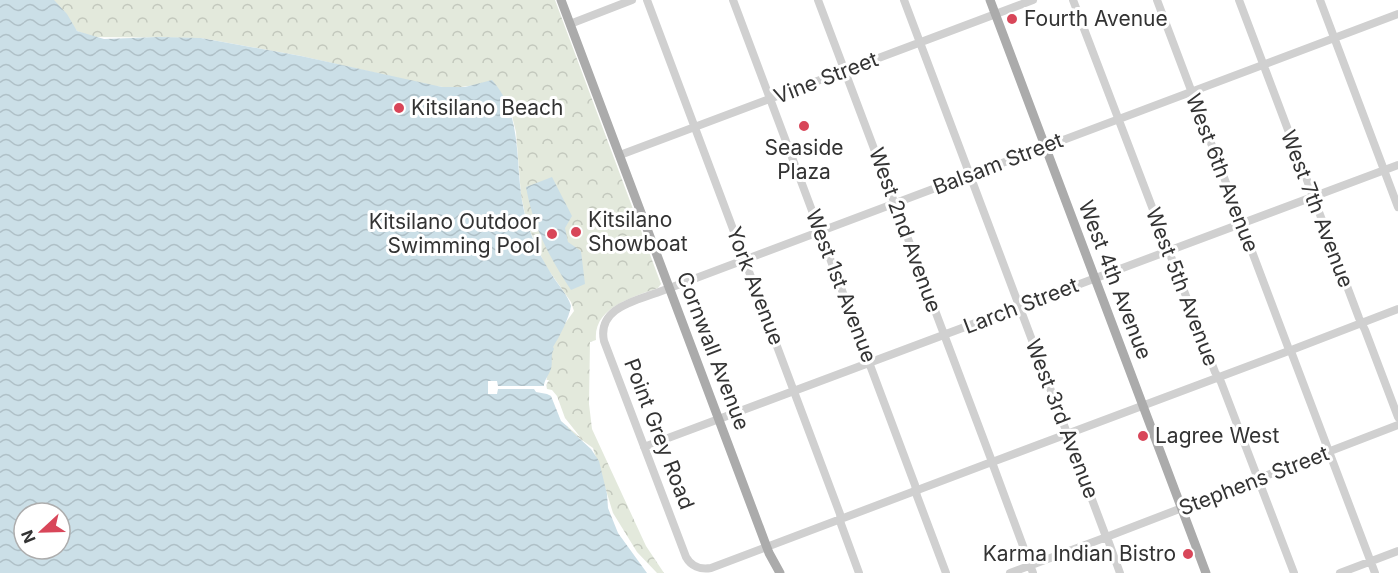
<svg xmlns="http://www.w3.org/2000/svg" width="1398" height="573" font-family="Inter,sans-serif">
<defs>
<pattern id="park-crowns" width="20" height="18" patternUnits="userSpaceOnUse" patternTransform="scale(1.5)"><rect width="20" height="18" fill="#e3e9dc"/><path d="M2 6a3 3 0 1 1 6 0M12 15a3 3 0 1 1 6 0" fill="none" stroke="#c3c8bd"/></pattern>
<pattern id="water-waves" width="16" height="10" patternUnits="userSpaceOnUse" patternTransform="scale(1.5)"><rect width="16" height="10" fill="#cbdfe7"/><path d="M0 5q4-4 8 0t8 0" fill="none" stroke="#afc0c7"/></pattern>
</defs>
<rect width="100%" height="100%" fill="#fff"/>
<path fill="url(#park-crowns)" d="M 51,0 L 555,0 L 661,284 L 658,288 C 634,297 593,307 596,340 L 590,342 L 589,404 L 592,429 L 646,546 L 664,573 L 657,573 L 637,552 L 613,513 L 593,448 L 568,430 L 546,392 L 548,347 L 574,311 L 571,302 L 545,265 L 527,224 L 521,195 L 516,132 L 512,116 L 476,85 L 453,88 L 433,86 L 301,56 L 201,38 L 93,37 L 77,31 Z"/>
<path fill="url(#water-waves)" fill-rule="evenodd" d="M 0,0 L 54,0 L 67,14 L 77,31 L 104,39 L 159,37 L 201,38 L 301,56 L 442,87 L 465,87 L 492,80 C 527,119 512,174 527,221 C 532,240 541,258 552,275 C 558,285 568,295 571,306 C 569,318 560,336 553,347 L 554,349 C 550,355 553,362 551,369 C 548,377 543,381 544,389 L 550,392 L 568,428 L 591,449 L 599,461 L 607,494 L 608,508 L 618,533 L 647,573 L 0,573 ZM 24,513 L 60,513 L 60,549 L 24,549 Z
M 552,177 L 572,216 L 565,228 L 568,242 L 581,251 L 585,284 L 571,290 C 549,257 533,226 526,187 Z"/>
<path fill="#fff" d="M 546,380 L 549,380 L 546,385 L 547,389 L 552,390 L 557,396 L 565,418 L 581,438 L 561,421 L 551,396 L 547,394 L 536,392 L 534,389 L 498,389 L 497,394 L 488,394 L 488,381 L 497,381 L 498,386 L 545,386 Z"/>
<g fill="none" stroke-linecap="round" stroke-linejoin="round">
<path stroke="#d0d0d0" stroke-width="8" d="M 647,0 L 840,514 L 841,524 L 859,573
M 733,0 L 915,485 L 917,496 L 946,573
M 818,0 L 991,459
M 904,0 L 1105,534
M 1073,0 L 1215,372 L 1221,382 L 1294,573
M 1157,0 L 1288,347
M 1239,0 L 1359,318 L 1365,330 L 1398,417
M 1320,0 L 1398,207
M 570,24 L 632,0
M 620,155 L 1033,0
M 1294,349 L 1398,309
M 1292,354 L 1375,573
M 644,447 L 1398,165
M 995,461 L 1286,352
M 989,463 L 711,568 C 700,570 691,566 686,557 L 604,341 C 597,308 635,301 659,292 L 1398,14
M 993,465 L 1033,573
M 1109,536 L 1398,425
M 1108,540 L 1120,573
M 1010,573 L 1104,538
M 1340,573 L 1398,551"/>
<path stroke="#ababab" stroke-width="9" d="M 561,0 L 769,553 L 780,573
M 990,0 L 1206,573"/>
</g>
<g fill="#d84659" stroke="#fff" stroke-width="2">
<circle cx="1012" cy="19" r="6"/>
<circle cx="399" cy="108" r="6"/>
<circle cx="804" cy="126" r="6"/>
<circle cx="576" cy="232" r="6"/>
<circle cx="552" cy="234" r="6"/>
<circle cx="1143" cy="436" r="6"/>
<circle cx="1188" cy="554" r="6"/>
</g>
<g text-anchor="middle" stroke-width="6" stroke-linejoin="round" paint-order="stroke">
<g font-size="21" fill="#333" stroke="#fff" text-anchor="start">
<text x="1024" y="26">Fourth Avenue</text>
<text x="411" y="115">Kitsilano Beach</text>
<text x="804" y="155" text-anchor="middle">Seaside<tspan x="804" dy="24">Plaza</tspan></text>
<text x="588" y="227">Kitsilano<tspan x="588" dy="24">Showboat</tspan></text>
<text x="540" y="229" text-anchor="end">Kitsilano Outdoor<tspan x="540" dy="24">Swimming Pool</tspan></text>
<text x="1155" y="443">Lagree West</text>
<text x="1176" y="561" text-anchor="end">Karma Indian Bistro</text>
</g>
<g font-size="21" fill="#333" stroke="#fff">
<text transform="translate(826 78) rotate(-21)" y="7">Vine Street</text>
<text transform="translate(998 164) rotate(-21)" y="7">Balsam Street</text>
<text transform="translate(1222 173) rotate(69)" y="7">West 6th Avenue</text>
<text transform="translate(1317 209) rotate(69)" y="7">West 7th Avenue</text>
<text transform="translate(905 230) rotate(70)" y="7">West 2nd Avenue</text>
<text transform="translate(1115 280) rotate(69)" y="7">West 4th Avenue</text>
<text transform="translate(755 286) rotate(69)" y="7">York Avenue</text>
<text transform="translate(841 286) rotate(69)" y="7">West 1st Avenue</text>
<text transform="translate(1182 287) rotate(69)" y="7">West 5th Avenue</text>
<text transform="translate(1021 306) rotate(-21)" y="7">Larch Street</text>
<text transform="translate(713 351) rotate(69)" y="7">Cornwall Avenue</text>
<text transform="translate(1062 419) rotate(69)" y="7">West 3rd Avenue</text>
<text transform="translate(659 434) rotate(69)" y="7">Point Grey Road</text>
<text transform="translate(1254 481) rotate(-21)" y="7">Stephens Street</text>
</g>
</g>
<g transform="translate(42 531) rotate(248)"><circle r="28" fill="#ffffff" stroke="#adadad" stroke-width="1.5"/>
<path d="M0-4.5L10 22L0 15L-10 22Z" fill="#d84659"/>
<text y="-9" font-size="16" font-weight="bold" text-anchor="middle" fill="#333333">N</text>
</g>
</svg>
